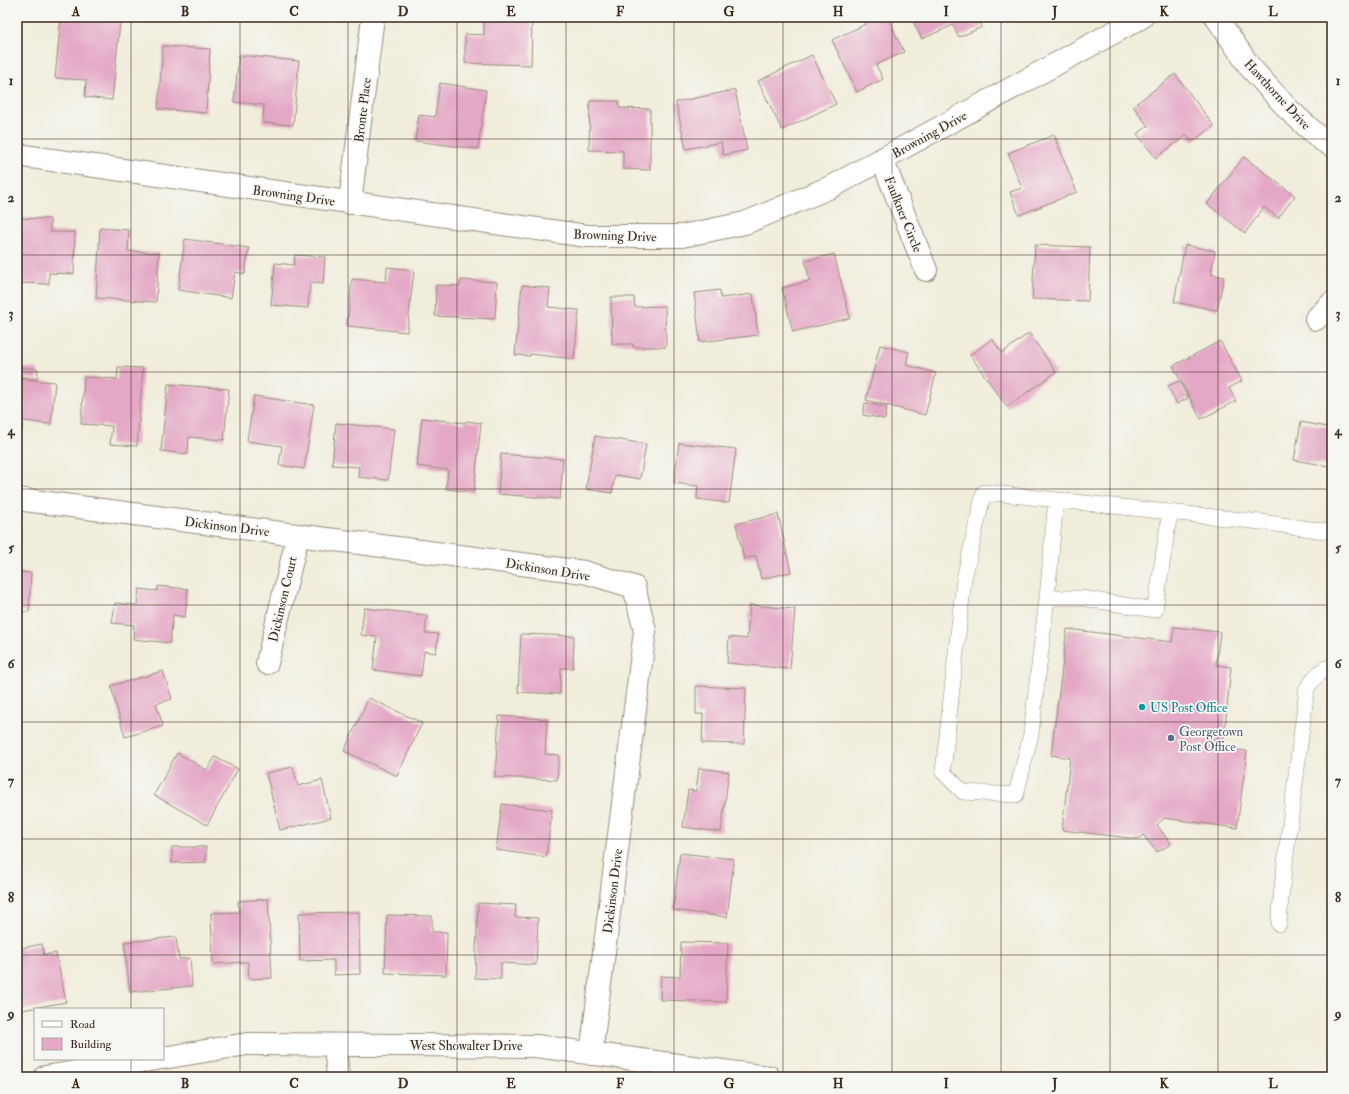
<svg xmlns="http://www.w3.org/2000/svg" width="1349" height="1094" font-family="'IM FELL Double Pica',serif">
<rect width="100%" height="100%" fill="#f6f6f2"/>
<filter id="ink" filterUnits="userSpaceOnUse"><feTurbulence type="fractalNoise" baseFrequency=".025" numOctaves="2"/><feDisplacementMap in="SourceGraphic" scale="8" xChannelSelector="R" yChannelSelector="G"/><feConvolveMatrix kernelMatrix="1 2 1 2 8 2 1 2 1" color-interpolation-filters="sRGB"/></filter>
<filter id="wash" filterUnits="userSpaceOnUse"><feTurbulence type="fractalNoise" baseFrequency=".012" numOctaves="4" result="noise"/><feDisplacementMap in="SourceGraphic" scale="16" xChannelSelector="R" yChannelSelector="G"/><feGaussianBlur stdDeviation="0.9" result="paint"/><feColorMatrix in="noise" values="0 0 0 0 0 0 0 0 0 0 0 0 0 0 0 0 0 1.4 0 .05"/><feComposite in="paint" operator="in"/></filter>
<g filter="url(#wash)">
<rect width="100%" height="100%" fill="#f0eddb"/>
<g id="blocks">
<path fill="#e4a7c5" d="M 61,17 L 120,22 L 112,100 L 85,97 L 86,80 L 55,78 Z
M 484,17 L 532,17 L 531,65 L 465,63 L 465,34 L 484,35 Z
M 862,17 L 887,17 L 904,52 L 876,65 L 883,79 L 857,92 L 832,40 L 866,24 Z
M 911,17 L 978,17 L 982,27 L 959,37 L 953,25 L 922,39 Z
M 163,46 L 210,49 L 206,113 L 158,109 Z
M 239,55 L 299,61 L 293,125 L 263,123 L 264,105 L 234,102 Z
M 812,55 L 836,104 L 782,130 L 758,81 Z
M 1175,74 L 1214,126 L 1192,142 L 1187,135 L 1156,158 L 1137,134 L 1148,126 L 1133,106 Z
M 440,83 L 486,90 L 478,149 L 415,141 L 419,115 L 435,117 Z
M 735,90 L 747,150 L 723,155 L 721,142 L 686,149 L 676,102 Z
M 590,101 L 619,101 L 619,108 L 650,109 L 650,170 L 623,169 L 623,151 L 589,150 Z
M 1054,135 L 1077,192 L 1019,215 L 1010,192 L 1022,188 L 1008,153 Z
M 1244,157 L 1295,196 L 1278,218 L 1264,207 L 1245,233 L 1207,204 Z
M 17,218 L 50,219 L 50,232 L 75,232 L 74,274 L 49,273 L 49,284 L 17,283 Z
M 100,228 L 129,230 L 128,251 L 159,253 L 156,302 L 96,298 Z
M 185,239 L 249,248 L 245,274 L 235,272 L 231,298 L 178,290 Z
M 1035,245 L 1090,247 L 1088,301 L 1032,299 Z
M 1185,245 L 1215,251 L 1211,274 L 1224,277 L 1217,310 L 1174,302 Z
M 834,254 L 850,318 L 793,332 L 782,288 L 810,281 L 805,261 Z
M 295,255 L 325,257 L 323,284 L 310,283 L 308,308 L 271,305 L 275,263 L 294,265 Z
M 387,267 L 414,270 L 407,332 L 347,326 L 352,279 L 386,282 Z
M 461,280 L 497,282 L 495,319 L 435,316 L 436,285 L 460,286 Z
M 522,285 L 550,288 L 548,307 L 579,310 L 574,359 L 530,354 L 530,356 L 515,355 Z
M 720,290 L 721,298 L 753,294 L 758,335 L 700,342 L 694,293 Z
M 611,297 L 634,297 L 635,307 L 665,306 L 666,347 L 633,347 L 633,344 L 612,344 Z
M 1029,333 L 1056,372 L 1007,407 L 970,355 L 992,339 L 1002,353 Z
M 1220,341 L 1242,381 L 1229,388 L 1236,401 L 1201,419 L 1173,366 Z
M 880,345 L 909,352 L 906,365 L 936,373 L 925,415 L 866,400 Z
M 17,367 L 38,369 L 37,379 L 17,377 Z
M 118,367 L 143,368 L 137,446 L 110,444 L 112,426 L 81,424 L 84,377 L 117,379 Z
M 17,379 L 55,382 L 51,424 L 23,421 L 22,430 L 17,429 Z
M 1179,381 L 1188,398 L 1177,404 L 1168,386 Z
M 168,384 L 229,389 L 224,440 L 189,437 L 188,454 L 161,451 Z
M 254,396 L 314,405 L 304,469 L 279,465 L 282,446 L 247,441 Z
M 865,403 L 887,407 L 885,419 L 863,415 Z
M 422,418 L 465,423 L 466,421 L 481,423 L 474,492 L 446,489 L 448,470 L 417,466 Z
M 1301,422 L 1332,428 L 1332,448 L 1329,466 L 1294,460 Z
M 336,423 L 394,429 L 388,480 L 358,477 L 359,467 L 332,465 Z
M 595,436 L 646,444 L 640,479 L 615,475 L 612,493 L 586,489 Z
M 679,443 L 736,449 L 729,503 L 697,499 L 698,486 L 674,483 Z
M 501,454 L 563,459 L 560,499 L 498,494 Z
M 778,514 L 791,572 L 761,579 L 756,556 L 744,559 L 736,524 Z
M 17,572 L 31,573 L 29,612 L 17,611 Z
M 158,586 L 188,589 L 185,617 L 173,615 L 170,643 L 133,639 L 134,625 L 112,623 L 115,603 L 137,605 L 139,589 L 157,591 Z
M 750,605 L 795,609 L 790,669 L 727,663 L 729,637 L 747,639 Z
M 364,608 L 427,615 L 425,633 L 438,634 L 436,653 L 424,651 L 421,676 L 373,670 L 377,637 L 361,635 Z
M 1174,627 L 1220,632 L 1216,665 L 1231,667 L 1223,748 L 1247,751 L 1237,828 L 1164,818 L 1157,825 L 1171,844 L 1157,852 L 1143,835 L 1138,839 L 1062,830 L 1070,758 L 1051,755 L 1067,629 L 1172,642 Z
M 521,634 L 574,636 L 573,668 L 561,668 L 560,694 L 518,692 Z
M 163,671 L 172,699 L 156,704 L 163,726 L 125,737 L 111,686 Z
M 696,686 L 746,688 L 744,744 L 702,743 L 703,714 L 696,714 Z
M 369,698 L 422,723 L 397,776 L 344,751 Z
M 499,716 L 547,719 L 545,754 L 559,755 L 557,780 L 495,777 Z
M 177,753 L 207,770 L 215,757 L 238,769 L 207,825 L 154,795 Z
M 293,767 L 298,786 L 322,780 L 331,818 L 280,830 L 266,773 Z
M 699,768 L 729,772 L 721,832 L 683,827 L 688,790 L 696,791 Z
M 502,804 L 552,810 L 546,857 L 496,850 Z
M 172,847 L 206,847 L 206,862 L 172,863 Z
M 680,853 L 734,859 L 727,917 L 673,910 Z
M 268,899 L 272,978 L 249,979 L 248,962 L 213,964 L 211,913 L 239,912 L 238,901 Z
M 478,903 L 516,905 L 515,917 L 538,918 L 536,965 L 501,963 L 501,979 L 475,978 Z
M 359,912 L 360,974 L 334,975 L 334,960 L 300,961 L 299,913 Z
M 387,915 L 432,916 L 432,932 L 447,932 L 446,975 L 385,973 Z
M 176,937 L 179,959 L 190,958 L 192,986 L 130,992 L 124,942 Z
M 681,942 L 728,943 L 726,1002 L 660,1000 L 661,976 L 680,977 Z
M 42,944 L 44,955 L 56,953 L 66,1002 L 17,1011 L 17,949 Z"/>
</g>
</g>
<g filter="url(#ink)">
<use href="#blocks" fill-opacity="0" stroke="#968c7c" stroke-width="1"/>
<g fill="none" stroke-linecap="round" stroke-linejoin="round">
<g stroke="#968c7c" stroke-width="16">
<path id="lane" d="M 1170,512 L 1155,610 L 1081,598 L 1047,598 L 1031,734 L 1016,795 L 963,792 L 943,772 L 964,579 L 984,492 L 1261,522 L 1332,532
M 1047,598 L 1056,500
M 1279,924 L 1282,887 L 1307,688 C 1313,680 1321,667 1332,667"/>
</g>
<g stroke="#968c7c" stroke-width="24">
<path id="street" d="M 1216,17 L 1250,67 L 1289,110 L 1322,140 L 1332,146
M 17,155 L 587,236 L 682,236 L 745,223 L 833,186 L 1142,17
M 882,159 L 926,270
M 350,203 L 373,17
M 1316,319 L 1332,303
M 17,499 L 584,572 L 634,587 L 645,631 L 591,1054
M 267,663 L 298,535
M 335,1045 L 338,1077
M 163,1058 L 247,1044 L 536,1046 L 769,1077
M 45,1077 L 156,1059"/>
</g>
<use href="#lane" stroke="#fff" stroke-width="15"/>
<use href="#street" stroke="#fff" stroke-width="22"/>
</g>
</g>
<path fill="none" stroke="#3b2a1e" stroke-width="1" stroke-opacity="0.55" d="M 131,17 L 131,1009M 240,17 L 240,1077M 348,17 L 348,1077M 457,17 L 457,1077M 566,17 L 566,1077M 674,17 L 674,1077M 783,17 L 783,1077M 892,17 L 892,1077M 1001,17 L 1001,1077M 1110,17 L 1110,1077M 1218,17 L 1218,1077M 17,139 L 1332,139M 17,255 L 1332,255M 17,372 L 1332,372M 17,489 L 1332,489M 17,605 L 1332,605M 17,722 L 1332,722M 17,839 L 1332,839M 17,955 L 1332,955M 131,1059 L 131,1077"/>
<circle fill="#0f9aa8" stroke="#f6f6f2" stroke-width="1.5" cx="1142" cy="707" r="4"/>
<circle fill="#5c6f8a" stroke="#f6f6f2" stroke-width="1.5" cx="1171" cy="738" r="4"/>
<g text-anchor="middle" stroke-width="3.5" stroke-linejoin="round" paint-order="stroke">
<g font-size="13" fill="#3b2a1e" stroke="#f6f6f2">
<text transform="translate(1278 94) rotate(47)" y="5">Hawthorne Drive</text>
<text transform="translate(362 110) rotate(-83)" y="5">Bronte Place</text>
<text transform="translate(929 134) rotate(-29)" y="5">Browning Drive</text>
<text transform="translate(294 195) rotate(8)" y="5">Browning Drive</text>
<text transform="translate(904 214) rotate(68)" y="5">Faulkner Circle</text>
<text transform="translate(615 235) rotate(2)" y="5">Browning Drive</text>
<text transform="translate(227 526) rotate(7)" y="5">Dickinson Drive</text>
<text transform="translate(548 569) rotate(9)" y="5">Dickinson Drive</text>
<text transform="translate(282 599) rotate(-77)" y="5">Dickinson Court</text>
<text transform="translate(612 891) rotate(-83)" y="5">Dickinson Drive</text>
<text x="466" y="1050">West Showalter Drive</text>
</g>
<g font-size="13" fill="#0d838f" stroke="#f6f6f2" text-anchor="start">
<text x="1150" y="712">US Post Office</text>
</g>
<g font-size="13" fill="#4e5e75" stroke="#f6f6f2" text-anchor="start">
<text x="1179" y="736">Georgetown<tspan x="1179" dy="15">Post Office</tspan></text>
</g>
</g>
<rect width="1349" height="1094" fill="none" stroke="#f6f6f2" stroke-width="44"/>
<rect x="34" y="1008" width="130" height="52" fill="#f6f6f2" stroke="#aba49d"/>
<rect x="42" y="1021" width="20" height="6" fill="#ffffff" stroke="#aba49d"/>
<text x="70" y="1028" font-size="12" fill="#3b2a1e">Road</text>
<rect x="42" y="1038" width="20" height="12" fill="#e4a7c5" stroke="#aba49d"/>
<text x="70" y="1048" font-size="12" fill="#3b2a1e">Building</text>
<rect x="22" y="22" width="1305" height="1050" fill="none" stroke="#3b2a1e" stroke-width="1.5"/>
<g font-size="13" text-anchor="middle" font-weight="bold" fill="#3b2a1e">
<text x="76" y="16">A</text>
<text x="185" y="16">B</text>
<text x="294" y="16">C</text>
<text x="403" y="16">D</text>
<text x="511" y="16">E</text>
<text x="620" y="16">F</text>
<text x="729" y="16">G</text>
<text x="838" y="16">H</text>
<text x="946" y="16">I</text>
<text x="1055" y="16">J</text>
<text x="1164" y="16">K</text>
<text x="1273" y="16">L</text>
<text x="11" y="85">1</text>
<text x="1338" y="85">1</text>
<text x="11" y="202">2</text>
<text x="1338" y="202">2</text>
<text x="11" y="318">3</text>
<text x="1338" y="318">3</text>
<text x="11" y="435">4</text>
<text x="1338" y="435">4</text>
<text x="11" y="552">5</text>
<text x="1338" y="552">5</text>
<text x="11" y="668">6</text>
<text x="1338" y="668">6</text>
<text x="11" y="785">7</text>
<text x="1338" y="785">7</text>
<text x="11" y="902">8</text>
<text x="1338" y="902">8</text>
<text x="11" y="1018">9</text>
<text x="1338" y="1018">9</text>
<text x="76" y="1088">A</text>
<text x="185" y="1088">B</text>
<text x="294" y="1088">C</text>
<text x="403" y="1088">D</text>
<text x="511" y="1088">E</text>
<text x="620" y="1088">F</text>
<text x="729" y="1088">G</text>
<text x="838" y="1088">H</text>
<text x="946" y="1088">I</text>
<text x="1055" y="1088">J</text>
<text x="1164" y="1088">K</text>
<text x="1273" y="1088">L</text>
</g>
</svg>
